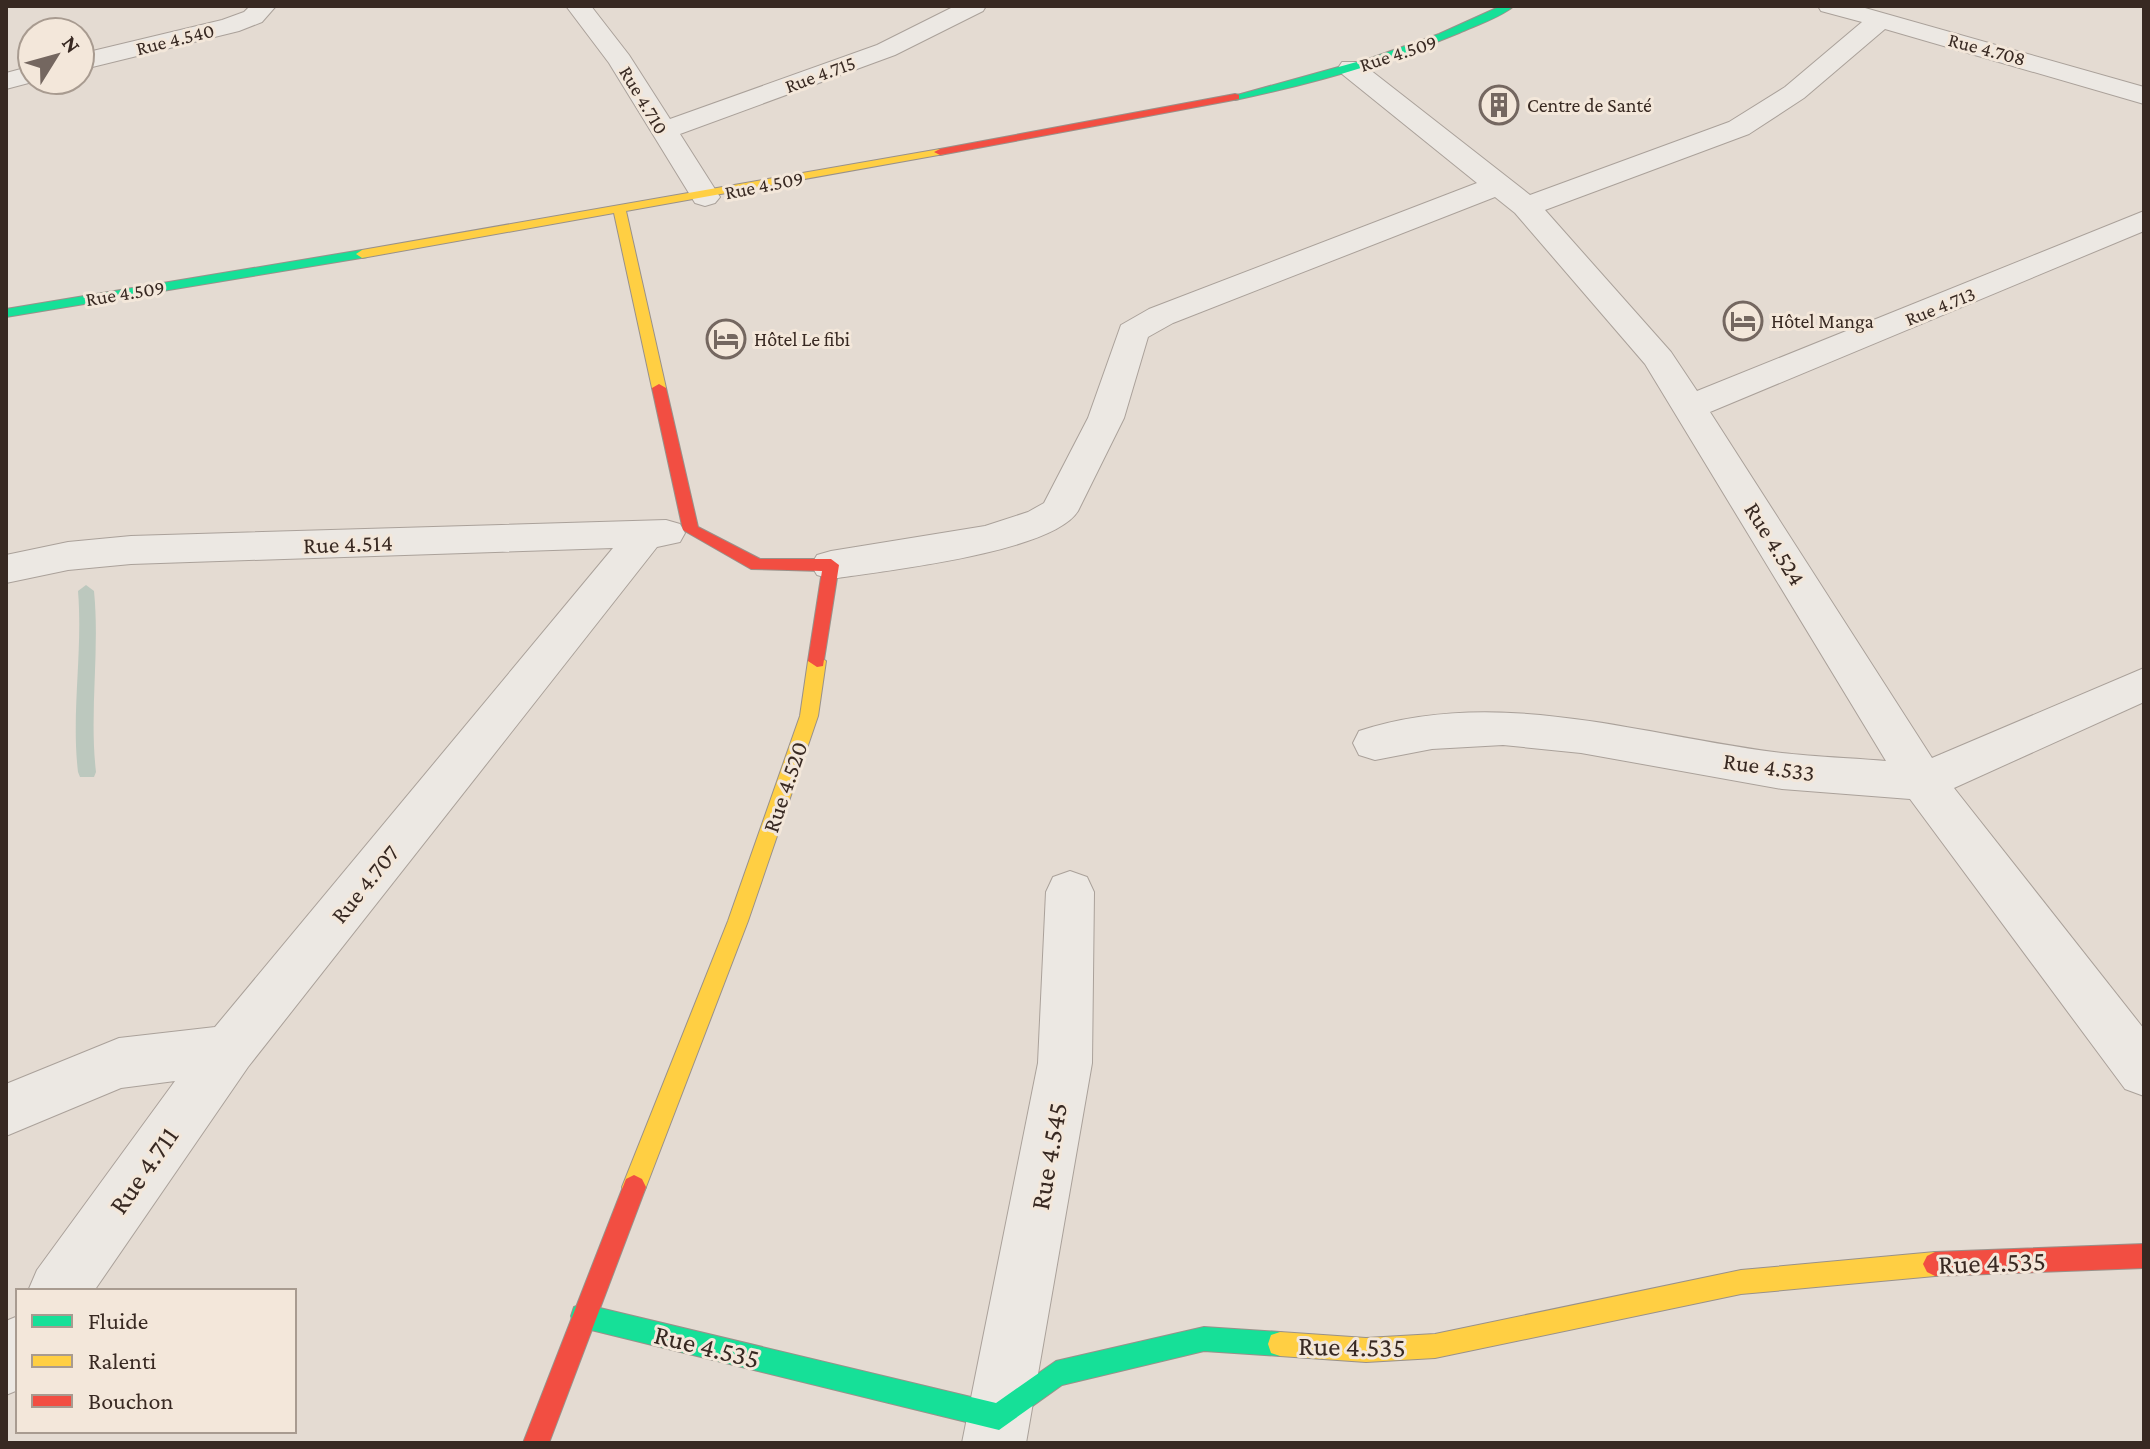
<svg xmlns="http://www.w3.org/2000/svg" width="2150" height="1449" font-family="'Crimson Pro',serif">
<rect width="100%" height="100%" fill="#e4dbd2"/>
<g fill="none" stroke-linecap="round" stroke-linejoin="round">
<path fill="#bcc8be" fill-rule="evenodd" d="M 86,585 L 94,591 C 100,651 89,712 96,772 L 94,777 L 80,777 L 78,772 C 71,712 83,652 78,591 Z"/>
<g stroke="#aaa19a" stroke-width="2">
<path id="street" d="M 250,6 L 276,6 L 262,22 L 239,31 L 80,70 L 80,54 L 222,20 L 244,12 Z
M 566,6 L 591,6 L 629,55 L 670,119 L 877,45 L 955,6 L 986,6 L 983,11 L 895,55 L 680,134 L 720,197 L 715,203 L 705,206 L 695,203 L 609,63 Z
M 1818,6 L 1858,6 L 2144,87 L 2144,104 L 1885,29 L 1804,98 L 1749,134 L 1545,210 L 1671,352 L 1697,391 L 2144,211 L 2144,231 L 1710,412 L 1932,758 L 2144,668 L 2144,702 L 1954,788 L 2144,1029 L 2144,1096 L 2125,1089 L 1910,799 L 1782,789 L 1581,753 L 1503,745 L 1432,749 L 1375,760 L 1359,755 L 1353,743 L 1359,731 C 1500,685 1642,736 1782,753 C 1817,757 1852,758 1886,761 L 1645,364 L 1515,213 L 1495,197 L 1173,323 L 1148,337 L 1124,418 L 1078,511 C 1052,553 882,571 831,579 L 817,575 L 811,565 L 817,555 L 831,551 L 985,526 L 1028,512 L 1044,503 L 1088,418 L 1121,325 L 1149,309 L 1477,183 L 1342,74 L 1338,68 L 1342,62 L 1360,62 L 1530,195 L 1729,122 L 1785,87 L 1862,22 L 1821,11 Z
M 32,66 L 32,80 L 40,80 L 6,89 L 6,73 Z
M 666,520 L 680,524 L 685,533 L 680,542 L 657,547 L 248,1067 L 94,1291 L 28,1291 L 37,1270 L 175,1081 L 121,1088 L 6,1136 L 6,1084 L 119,1038 L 215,1027 L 613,548 L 131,564 L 68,570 L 6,583 L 6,555 L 68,542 L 131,536 Z
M 1070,871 L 1087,877 L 1094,892 L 1092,1063 L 1026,1443 L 962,1443 L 1038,1063 L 1046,892 L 1053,877 Z
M 18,1316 L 18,1390 L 6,1395 L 6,1321 Z"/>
</g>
<g stroke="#99918a" stroke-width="2">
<path id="fast" d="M 1501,6 L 1514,6 C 1499,18 1477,25 1459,33 C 1387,63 1311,84 1235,100 L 1230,97 L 1371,58 L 1439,34 Z
M 362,250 L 368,254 L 367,257 L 6,317 L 6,309 Z
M 583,1304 L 996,1403 L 1056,1361 L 1204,1327 L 1280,1332 L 1289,1335 L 1292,1344 L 1289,1353 L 1280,1356 L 1204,1351 L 1062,1385 L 999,1430 L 583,1328 L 574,1325 L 571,1316 L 574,1307 Z"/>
</g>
<g stroke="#99918a" stroke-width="2">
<path id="slow" d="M 940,149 L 944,150 L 944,154 L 626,211 L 666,388 L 659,392 L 652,388 L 614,213 L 362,258 L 356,254 L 362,250 Z
M 817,655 L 826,661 L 818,716 L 748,921 L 646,1187 L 642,1195 L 634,1199 L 626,1195 L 622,1187 L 728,921 L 800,716 L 808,661 Z
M 1935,1252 L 1943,1256 L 1947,1264 L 1943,1272 L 1935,1276 L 1741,1294 L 1435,1358 L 1366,1362 L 1280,1356 L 1271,1353 L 1268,1344 L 1271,1335 L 1280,1332 L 1366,1338 L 1435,1334 L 1741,1270 Z"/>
</g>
<g stroke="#99918a" stroke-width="2">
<path id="jam" d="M 1235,94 L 1239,95 L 1239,99 L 940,155 L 934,152 L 940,149 Z
M 659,384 L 666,388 L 698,527 L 760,559 L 831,559 L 839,565 L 823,666 L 817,667 L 808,661 L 822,571 L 751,569 L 683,530 L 652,388 Z
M 634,1175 L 642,1179 L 646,1187 L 549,1443 L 523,1443 L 626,1179 Z
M 2144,1244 L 2144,1268 L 1935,1276 L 1927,1272 L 1923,1264 L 1927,1256 L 1935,1252 Z"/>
</g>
<use href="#street" fill="#ece8e3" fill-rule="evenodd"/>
<use href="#fast" fill="#16e098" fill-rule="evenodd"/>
<use href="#slow" fill="#ffcf43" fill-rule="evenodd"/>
<use href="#jam" fill="#f24e42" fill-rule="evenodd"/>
</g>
<defs>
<g id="building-ring" transform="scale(2)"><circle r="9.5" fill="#f3e7da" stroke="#746760" stroke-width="1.5"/><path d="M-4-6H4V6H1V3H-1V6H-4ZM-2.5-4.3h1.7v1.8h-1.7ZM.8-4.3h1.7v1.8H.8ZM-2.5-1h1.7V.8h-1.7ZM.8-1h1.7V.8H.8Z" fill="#746760"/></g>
<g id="hotel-ring" transform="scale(2)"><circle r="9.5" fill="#f3e7da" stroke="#746760" stroke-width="1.5"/><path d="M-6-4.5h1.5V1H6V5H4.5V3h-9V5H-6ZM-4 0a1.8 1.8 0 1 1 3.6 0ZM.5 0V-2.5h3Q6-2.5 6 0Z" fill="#746760"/></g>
</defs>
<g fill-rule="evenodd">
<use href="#building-ring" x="1499" y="105"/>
<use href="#hotel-ring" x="1743" y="321"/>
<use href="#hotel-ring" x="726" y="339"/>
</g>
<g text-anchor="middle" stroke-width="6" stroke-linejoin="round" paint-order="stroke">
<g font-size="20" fill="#382922" stroke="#f3e7da">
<text transform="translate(175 39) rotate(-14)" y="7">Rue 4.540</text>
<text transform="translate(1987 49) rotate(15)" y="7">Rue 4.708</text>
<text transform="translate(1398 53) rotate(-18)" y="7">Rue 4.509</text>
<text transform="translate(820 74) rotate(-20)" y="7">Rue 4.715</text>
<text transform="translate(644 100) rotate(59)" y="7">Rue 4.710</text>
<text transform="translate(764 185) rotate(-11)" y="7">Rue 4.509</text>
<text transform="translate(125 293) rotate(-9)" y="7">Rue 4.509</text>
<text transform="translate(1940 306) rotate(-22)" y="7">Rue 4.713</text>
</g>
<g font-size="20" fill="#382922" stroke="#f3e7da" text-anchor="start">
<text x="1527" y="112">Centre de Santé</text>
<text x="1771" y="328">Hôtel Manga</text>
<text x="754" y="346">Hôtel Le fibi</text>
</g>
<g font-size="24" fill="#382922" stroke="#f3e7da">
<text transform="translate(348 544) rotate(-2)" y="8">Rue 4.514</text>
<text transform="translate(1775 544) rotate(58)" y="8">Rue 4.524</text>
<text transform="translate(1769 767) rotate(8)" y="8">Rue 4.533</text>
<text transform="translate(785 787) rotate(-71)" y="8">Rue 4.520</text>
<text transform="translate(365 884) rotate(-51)" y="8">Rue 4.707</text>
</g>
<g font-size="28" fill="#382922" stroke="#f3e7da">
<text transform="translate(1048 1156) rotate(-80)" y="10">Rue 4.545</text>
<text transform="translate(143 1170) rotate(-55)" y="10">Rue 4.711</text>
<text transform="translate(1992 1262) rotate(-2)" y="10">Rue 4.535</text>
<text transform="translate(707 1346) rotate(14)" y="10">Rue 4.535</text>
<text transform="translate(1352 1346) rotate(1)" y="10">Rue 4.535</text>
</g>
</g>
<rect width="2150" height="1449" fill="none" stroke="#382922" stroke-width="16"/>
<rect x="16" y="1289" width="280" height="144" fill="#f3e7da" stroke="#a89b90" stroke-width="2"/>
<rect x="32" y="1315" width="40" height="12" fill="#16e098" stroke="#a89b90" stroke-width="2"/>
<text x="88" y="1329" font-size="24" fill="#382922">Fluide</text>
<rect x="32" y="1355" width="40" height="12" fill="#ffcf43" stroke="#a89b90" stroke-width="2"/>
<text x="88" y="1369" font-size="24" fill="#382922">Ralenti</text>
<rect x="32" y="1395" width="40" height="12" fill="#f24e42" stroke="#a89b90" stroke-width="2"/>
<text x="88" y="1409" font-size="24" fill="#382922">Bouchon</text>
<g transform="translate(56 56) rotate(53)"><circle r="38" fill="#f3e7da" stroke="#a89b90" stroke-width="2"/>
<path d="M0-6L14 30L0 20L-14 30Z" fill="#746760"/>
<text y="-12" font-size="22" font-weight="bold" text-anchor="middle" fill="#382922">N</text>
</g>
</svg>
